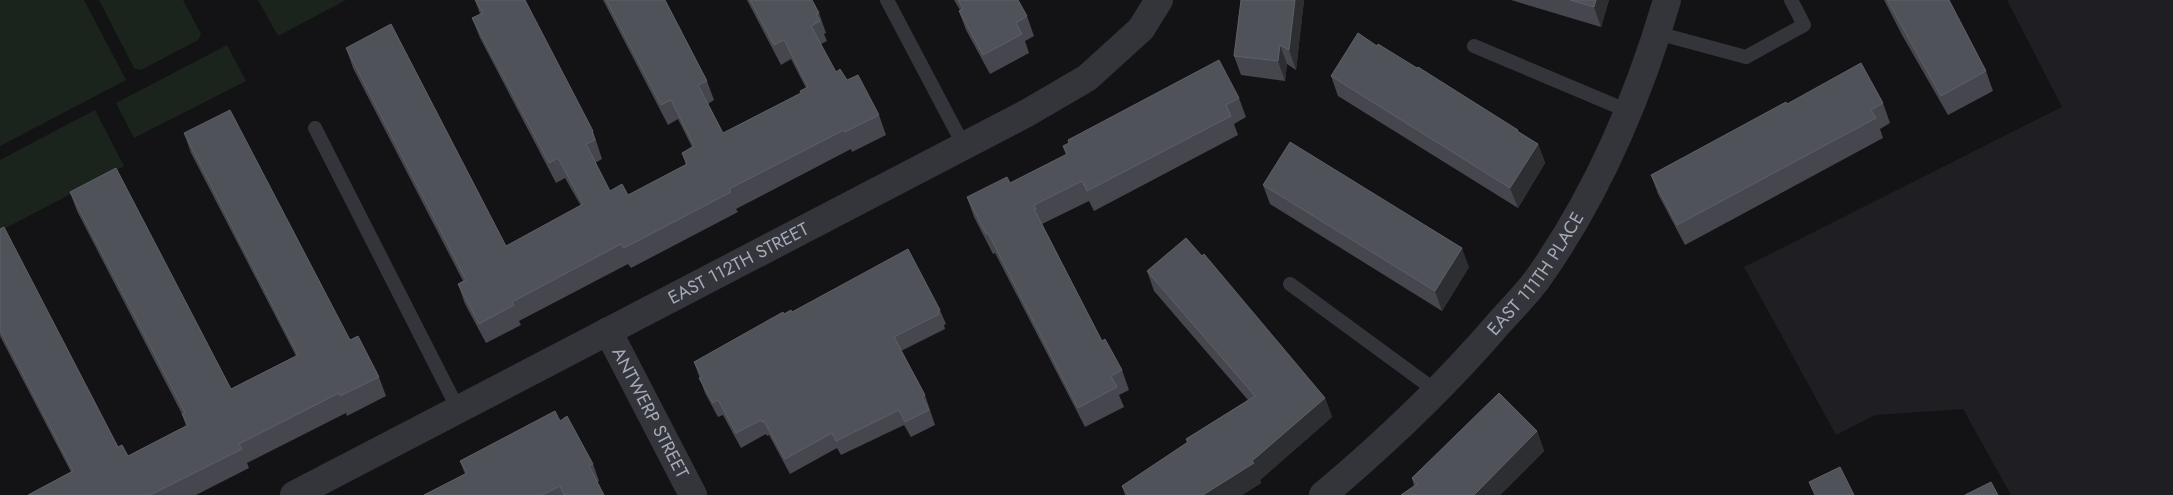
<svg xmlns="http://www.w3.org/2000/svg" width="2173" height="495" font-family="Jost,sans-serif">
<rect width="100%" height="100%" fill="#131315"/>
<path fill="#1f1f23" d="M 2007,0 L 2173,0 L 2173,495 L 2011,495 L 1963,409 L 1875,415 L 1836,435 L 1744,267 L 2062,107 Z"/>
<path fill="#1b241c" d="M 0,0 L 84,0 L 126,80 L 0,146 Z
M 99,0 L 183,0 L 201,34 L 198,40 L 141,70 L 134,68 Z
M 258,0 L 346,0 L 278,36 Z
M 227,45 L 246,81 L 134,138 L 116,103 Z
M 95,110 L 124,166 L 0,231 L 0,160 Z"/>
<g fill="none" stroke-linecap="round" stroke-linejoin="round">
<path stroke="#34353b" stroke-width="14" d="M 887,0 L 964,146
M 1657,33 L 1746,57 L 1804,25 L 1791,0
M 1474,46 L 1628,111
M 315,128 L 458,409
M 1290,284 L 1436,391"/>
<g stroke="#34353b" stroke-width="28">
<path id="s1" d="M 608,331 L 693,495"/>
<path id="s2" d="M 294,495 L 1027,113 L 1087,78 L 1141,29 L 1159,0"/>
<path id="s3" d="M 1323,495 C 1386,442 1445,386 1499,323 C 1513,307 1529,292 1541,274 C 1598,192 1639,96 1667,0"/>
</g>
</g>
<path fill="#46474e" d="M 475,0 L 593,131 L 602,159 L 595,163 L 610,191 L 628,195 L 686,165 L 682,153 L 692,147 L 678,119 L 668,125 L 603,0 L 665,0 L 707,81 L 714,100 L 708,104 L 723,133 L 801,93 L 806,88 L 791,59 L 781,65 L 747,0 L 812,0 L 819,13 L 826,33 L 824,34 L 827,41 L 821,44 L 836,72 L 847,80 L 879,115 L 886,135 L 852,152 L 851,149 L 736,209 L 738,212 L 631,268 L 628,264 L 519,321 L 521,325 L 486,343 L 465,304 L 458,284 L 463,281 L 353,68 L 346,48 L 506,246 L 581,206 L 565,178 L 556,183 L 480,38 L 472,18 L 480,14 Z
M 954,0 L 1018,0 L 1027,16 L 1034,36 L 1025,41 L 1029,53 L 990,74 L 966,30 L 959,11 L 960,10 Z
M 1241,0 L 1304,0 L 1296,70 L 1287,64 L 1285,81 L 1241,75 L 1234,56 Z
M 1511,0 L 1609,0 L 1601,27 Z
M 1884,0 L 1949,0 L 1986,71 L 1993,91 L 1948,115 L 1902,35 Z
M 1377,46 L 1417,68 L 1538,144 L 1545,163 L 1518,208 L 1338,96 L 1331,76 Z
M 1239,98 L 1246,117 L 1234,124 L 1238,135 L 1094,211 L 1089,201 L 1042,224 L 1102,341 L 1122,370 L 1129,390 L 1119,395 L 1124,407 L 1085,427 L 995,253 L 993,254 L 974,217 L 967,197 L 1010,183 L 1066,155 L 1063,146 Z
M 1883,103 L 1890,123 L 1880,129 L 1883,138 L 1685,245 L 1658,194 L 1651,175 L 1787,104 Z
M 184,133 L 379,377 L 386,396 L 347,416 L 346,413 L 247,463 L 249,468 L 196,495 L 28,495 L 71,472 L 0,336 L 0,229 L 118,447 L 128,456 L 186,426 L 182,414 L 77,211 L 70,192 L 231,389 L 296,356 L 191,153 Z
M 1263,185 L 1469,267 L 1442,311 L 1270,204 Z
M 1147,271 L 1325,398 L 1332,417 L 1260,480 L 1261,483 L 1242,495 L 1125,495 L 1122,486 L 1187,443 L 1186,439 L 1248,400 L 1154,291 Z
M 940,310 L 946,324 L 944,325 L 945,329 L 901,351 L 925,395 L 935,425 L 911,437 L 904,425 L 841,455 L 837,448 L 790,474 L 769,435 L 767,436 L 766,434 L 741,448 L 723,415 L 718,417 L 705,393 L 694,362 L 784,314 L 792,312 Z
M 560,421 L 593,464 L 599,481 L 597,482 L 604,495 L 424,495 L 465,474 L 460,461 Z
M 1537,431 L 1544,451 L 1500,495 L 1401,495 L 1414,486 L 1412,478 Z"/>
<path fill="#2d2e32" d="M 1295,0 L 1304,0 L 1296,70 L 1289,50 Z
M 1596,0 L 1609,0 L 1601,27 L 1594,7 Z
M 1280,45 L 1287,64 L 1285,81 L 1278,61 Z
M 1538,144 L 1545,163 L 1518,208 L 1510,188 Z
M 1462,248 L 1469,267 L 1442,311 L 1435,291 Z
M 1325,398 L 1332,417 L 1260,480 L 1261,483 L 1242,495 L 1203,495 L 1252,461 Z
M 1537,431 L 1544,451 L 1500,495 L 1474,495 Z"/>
<path fill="#505259" stroke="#5d6068" d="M 475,0 L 525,0 L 593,131 L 592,132 L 595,140 L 586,144 L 610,191 L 622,184 L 628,195 L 687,164 L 682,153 L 694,146 L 671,100 L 661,105 L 606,0 L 665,0 L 707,81 L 698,85 L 723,133 L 801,93 L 800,91 L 808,87 L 784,40 L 774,45 L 750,0 L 812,0 L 819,13 L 816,15 L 820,21 L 811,26 L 836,72 L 840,69 L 847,80 L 858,75 L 879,115 L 845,132 L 844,130 L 729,189 L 731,192 L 624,248 L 621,244 L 512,302 L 514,305 L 479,324 L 458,284 L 466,280 L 346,48 L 391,24 L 506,246 L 583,204 L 558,158 L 549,163 L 472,18 L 483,13 Z
M 958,0 L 1018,0 L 1027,16 L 1016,23 L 1022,34 L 983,55 L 959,11 L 963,9 Z
M 1241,0 L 1295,0 L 1289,50 L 1280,45 L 1278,61 L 1234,56 Z
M 1570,0 L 1596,0 L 1594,7 Z
M 1887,0 L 1949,0 L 1986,71 L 1941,96 Z
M 1358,33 L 1377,46 L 1378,44 L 1417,68 L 1418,67 L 1518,130 L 1517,131 L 1538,144 L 1510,188 L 1331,76 Z
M 1219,60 L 1239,98 L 1226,105 L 1231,116 L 1087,191 L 1082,181 L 1034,205 L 1036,209 L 1034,209 L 1102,341 L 1105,339 L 1122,370 L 1111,376 L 1117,387 L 1078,408 L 988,233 L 986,234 L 967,197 L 1007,177 L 1010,183 L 1067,154 L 1063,146 L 1069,143 L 1068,140 Z
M 1861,63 L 1883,103 L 1871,110 L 1876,118 L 1677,225 L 1651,175 L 1786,102 L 1787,104 Z
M 230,110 L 350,340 L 358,336 L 379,377 L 340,396 L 339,393 L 239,444 L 242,449 L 150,495 L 28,495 L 73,471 L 0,330 L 0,229 L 4,227 L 118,447 L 122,445 L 128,456 L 188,425 L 182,414 L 185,413 L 70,192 L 116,168 L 231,389 L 298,355 L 184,133 Z
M 1290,142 L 1462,248 L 1435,291 L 1263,185 Z
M 1186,238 L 1202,256 L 1204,254 L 1325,398 L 1252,461 L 1254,463 L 1203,495 L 1128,495 L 1122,486 L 1188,442 L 1186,439 L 1255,396 L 1147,271 Z
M 908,249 L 940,310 L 938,311 L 939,314 L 894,337 L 925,395 L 922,397 L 929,410 L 905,422 L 899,410 L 836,441 L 832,433 L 785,459 L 764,421 L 762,422 L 761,420 L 736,433 L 718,400 L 713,403 L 699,378 L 702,377 L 694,362 L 783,312 L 784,314 L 791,310 L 792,312 Z
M 1499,393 L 1537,431 L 1474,495 L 1401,495 L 1417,484 L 1412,478 Z
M 555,411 L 560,421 L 567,416 L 593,464 L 589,466 L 604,495 L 564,495 L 560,486 L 542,495 L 424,495 L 467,473 L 460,461 Z
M 1840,467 L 1854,495 L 1815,495 L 1809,482 Z
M 1991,482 L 1998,495 L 1965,495 Z"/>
<g text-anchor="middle" stroke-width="4.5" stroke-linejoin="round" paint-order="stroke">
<g font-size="18" fill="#a4aab7" stroke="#0e0e10">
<text dy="6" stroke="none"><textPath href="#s2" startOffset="501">EAST 112TH STREET</textPath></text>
<text dy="6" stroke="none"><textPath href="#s3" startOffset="308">EAST 111TH PLACE</textPath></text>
<text dy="6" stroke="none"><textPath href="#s1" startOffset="92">ANTWERP STREET</textPath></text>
</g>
</g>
</svg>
